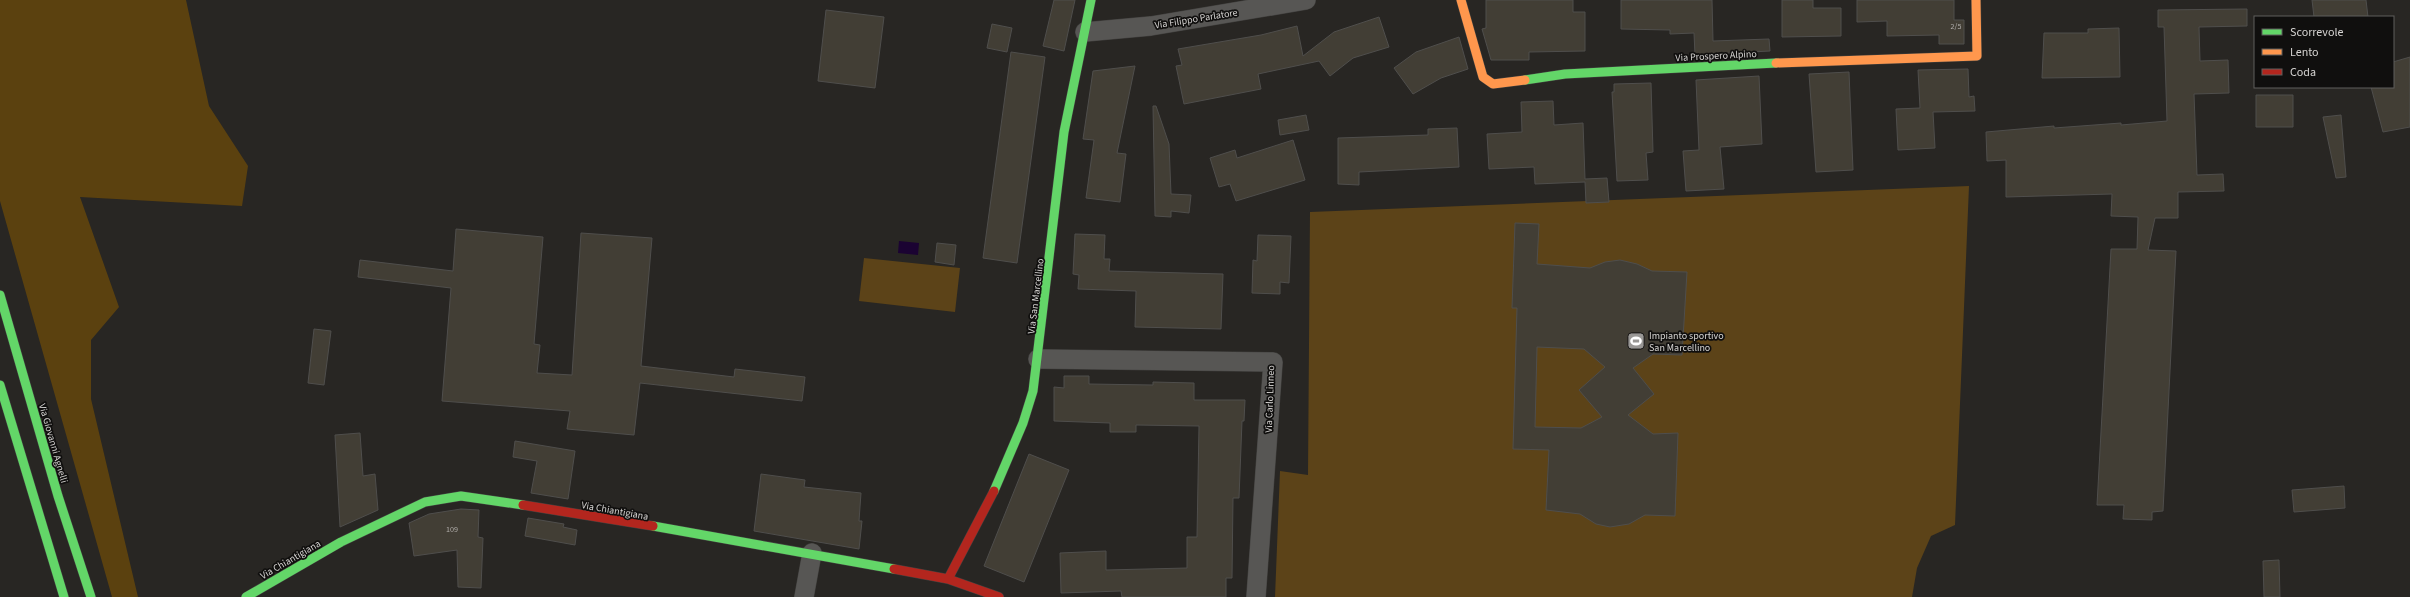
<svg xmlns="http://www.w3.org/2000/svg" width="2410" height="597" font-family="'Source Sans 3',sans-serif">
<rect width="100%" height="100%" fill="#282623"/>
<path fill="#5c4318" d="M 1969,186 L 1955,525 L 1931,536 L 1917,568 L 1912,597 L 1275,597 L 1280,471 L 1308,475 L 1310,212 Z
M 864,258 L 960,268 L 955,312 L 859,301 Z"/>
<path fill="#5b410f" d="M 0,0 L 186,0 L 209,106 L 248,166 L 242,206 L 80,197 L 119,307 L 91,340 L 91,399 L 138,597 L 112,597 L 0,201 Z"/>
<path fill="#1b0332" d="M 899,241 L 919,243 L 918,255 L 898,253 Z"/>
<path fill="#423e35" stroke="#4f4e4c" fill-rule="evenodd" d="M 1054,0 L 1075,0 L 1064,51 L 1043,46 Z
M 1486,0 L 1573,0 L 1573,12 L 1585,12 L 1585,51 L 1529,52 L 1529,60 L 1491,60 L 1482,29 L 1486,28 Z
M 1621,0 L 1712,0 L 1713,41 L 1769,39 L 1770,51 L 1695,55 L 1694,33 L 1670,34 L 1670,30 L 1621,29 Z
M 1782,0 L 1813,0 L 1813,8 L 1841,8 L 1841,36 L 1782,37 Z
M 1857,0 L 1954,0 L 1954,20 L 1964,20 L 1964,44 L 1939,44 L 1939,35 L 1887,36 L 1887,21 L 1857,22 Z
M 2312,0 L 2366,0 L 2368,17 L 2314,17 Z
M 2247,9 L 2247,26 L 2199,27 L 2200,61 L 2228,60 L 2229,93 L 2194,94 L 2197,175 L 2223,174 L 2224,191 L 2178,192 L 2178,218 L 2155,218 L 2148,250 L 2176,251 L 2163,511 L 2152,512 L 2152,520 L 2123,519 L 2124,505 L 2097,505 L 2111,249 L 2137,249 L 2138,217 L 2111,216 L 2112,194 L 2006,197 L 2006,160 L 1987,161 L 1986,132 L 2054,126 L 2054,128 L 2121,123 L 2121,125 L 2167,121 L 2164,27 L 2158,27 L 2158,10 Z
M 826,10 L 884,17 L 875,88 L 818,81 Z
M 1379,17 L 1389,47 L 1353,58 L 1330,76 L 1319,61 L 1258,74 L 1261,89 L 1184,104 L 1176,66 L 1182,65 L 1178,49 L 1261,35 L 1297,26 L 1303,56 L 1334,32 Z
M 992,24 L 1012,28 L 1007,52 L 987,48 Z
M 2119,28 L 2120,77 L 2042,78 L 2044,33 L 2088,33 L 2088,29 Z
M 1459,37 L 1468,69 L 1441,78 L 1413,94 L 1394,68 L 1416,52 Z
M 1011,52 L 1045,57 L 1017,263 L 983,258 Z
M 2410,57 L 2410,127 L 2383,132 L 2371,87 L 2393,87 L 2393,62 Z
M 1135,66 L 1117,153 L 1126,154 L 1120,202 L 1086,198 L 1094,140 L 1083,139 L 1093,71 Z
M 1968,69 L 1969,97 L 1974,96 L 1975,111 L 1933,112 L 1935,148 L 1898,150 L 1896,109 L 1920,108 L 1918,70 Z
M 1849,72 L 1853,170 L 1816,172 L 1809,74 Z
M 1759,76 L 1762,144 L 1720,147 L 1724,189 L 1686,191 L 1683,151 L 1699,150 L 1696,80 Z
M 1651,83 L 1653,152 L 1646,153 L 1648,180 L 1617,181 L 1612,92 L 1614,92 L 1614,84 Z
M 2256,95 L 2293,95 L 2293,127 L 2256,127 Z
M 1553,101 L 1554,125 L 1583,123 L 1585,179 L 1607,178 L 1609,202 L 1586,203 L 1585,182 L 1535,184 L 1534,167 L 1489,169 L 1487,134 L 1522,132 L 1521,102 Z
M 1153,106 L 1156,106 L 1169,144 L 1171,194 L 1191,195 L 1189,213 L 1171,211 L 1171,217 L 1155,216 Z
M 1306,115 L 1309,130 L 1280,135 L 1278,120 Z
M 2341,115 L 2346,177 L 2336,178 L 2323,117 Z
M 1457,128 L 1459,167 L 1359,172 L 1359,185 L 1338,184 L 1338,138 L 1428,135 L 1428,129 Z
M 1293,140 L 1305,180 L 1236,201 L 1230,184 L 1219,187 L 1210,158 L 1235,150 L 1237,158 Z
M 1515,223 L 1539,224 L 1537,264 L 1590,268 L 1605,262 L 1620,260 L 1637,264 L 1652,271 L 1687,272 L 1682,355 L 1653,354 L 1633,368 L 1654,394 L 1628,415 L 1653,434 L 1678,433 L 1675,516 L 1645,515 L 1629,524 L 1610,527 L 1596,524 L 1580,514 L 1546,510 L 1549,450 L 1513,449 L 1517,308 L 1512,308 ZM 1537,347 L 1584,349 L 1605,367 L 1579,390 L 1602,417 L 1581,428 L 1535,427 Z
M 456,229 L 543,237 L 534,344 L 540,345 L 537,373 L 572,375 L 581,233 L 652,238 L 641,366 L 734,377 L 735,369 L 805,377 L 802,401 L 640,383 L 634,435 L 567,429 L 570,411 L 442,401 L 451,288 L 358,277 L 360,260 L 453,271 Z
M 1075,234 L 1105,235 L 1104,259 L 1110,259 L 1109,271 L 1223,274 L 1221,329 L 1135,327 L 1136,291 L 1078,289 L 1079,275 L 1073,274 Z
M 1258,235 L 1291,236 L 1289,283 L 1280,282 L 1280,294 L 1252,293 L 1253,260 L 1257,261 Z
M 937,243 L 956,245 L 954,265 L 935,262 Z
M 314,329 L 331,331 L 324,385 L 308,383 Z
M 1064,376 L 1089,376 L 1089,384 L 1153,385 L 1153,382 L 1194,383 L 1194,400 L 1245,400 L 1244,421 L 1242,421 L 1239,498 L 1233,498 L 1232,578 L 1226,578 L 1226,597 L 1122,597 L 1121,591 L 1061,593 L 1060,553 L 1106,551 L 1106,570 L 1187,568 L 1187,537 L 1197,537 L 1199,426 L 1136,425 L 1136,432 L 1110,432 L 1110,423 L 1054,421 L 1054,387 L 1064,388 Z
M 360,433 L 363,476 L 375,474 L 378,510 L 340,527 L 335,435 Z
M 515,441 L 575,451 L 568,499 L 531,493 L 537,461 L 513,457 Z
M 1029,454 L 1069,470 L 1024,582 L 984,566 Z
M 761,474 L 805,480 L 804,487 L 861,493 L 859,521 L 862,521 L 859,549 L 754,531 Z
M 2344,486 L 2345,508 L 2294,512 L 2292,490 Z
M 461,509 L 479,510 L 478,537 L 483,538 L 481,588 L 458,587 L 457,550 L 414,556 L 409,523 L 429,514 Z
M 528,518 L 564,524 L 563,527 L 577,530 L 575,545 L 525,536 Z
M 2279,560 L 2280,597 L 2264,597 L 2263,561 Z"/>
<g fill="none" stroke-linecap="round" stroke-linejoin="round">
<g stroke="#434240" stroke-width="20">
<path id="street" d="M 1085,32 L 1151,26 L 1306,0
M 1038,359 L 1273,362 L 1256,597
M 804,597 L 812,553"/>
</g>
<g stroke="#434240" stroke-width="10">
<path id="fast" d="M 1525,80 L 1565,74 L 1776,63
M 0,295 L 58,496 L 91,597
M 0,385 L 64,597
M 994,491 L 1023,423 L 1033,391 L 1064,132 L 1091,0
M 653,526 L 894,569
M 246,597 L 341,542 L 425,502 L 461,496 L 523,505"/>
</g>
<g stroke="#434240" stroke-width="10">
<path id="slow" d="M 1461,0 L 1483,77 L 1493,84 L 1525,80
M 1776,63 L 1977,56 L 1976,0"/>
</g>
<g stroke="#434240" stroke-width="10">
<path id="jam" d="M 523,505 L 653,526
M 894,569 L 948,579 L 999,597
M 948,579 L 994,491"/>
</g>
<use href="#street" stroke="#575654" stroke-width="19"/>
<use href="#fast" stroke="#63d668" stroke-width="9"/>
<use href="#slow" stroke="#ff974d" stroke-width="9"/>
<use href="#jam" stroke="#b3261e" stroke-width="9"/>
</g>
<defs>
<g id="stadium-square" transform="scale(0.9)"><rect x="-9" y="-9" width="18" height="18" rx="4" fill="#999795" stroke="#100f0e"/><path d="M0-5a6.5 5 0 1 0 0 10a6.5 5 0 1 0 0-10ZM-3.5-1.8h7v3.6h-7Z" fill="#fff"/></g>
</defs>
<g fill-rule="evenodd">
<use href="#stadium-square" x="1636" y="341"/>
</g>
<g text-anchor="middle" stroke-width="3.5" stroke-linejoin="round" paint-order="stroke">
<g font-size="8" fill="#b1aeab">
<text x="1956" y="29">2/5</text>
<text x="452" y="532">109</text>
</g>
<g font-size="10" fill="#d6d4d2" stroke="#100f0e">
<text transform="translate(1196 18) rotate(-9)" y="4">Via Filippo Parlatore</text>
<text transform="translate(1716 55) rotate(-3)" y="4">Via Prospero Alpino</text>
<text transform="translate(1035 296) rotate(-83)" y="4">Via San Marcellino</text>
<text transform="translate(1269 399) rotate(-88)" y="4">Via Carlo Linneo</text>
<text transform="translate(54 443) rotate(74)" y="4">Via Giovanni Agnelli</text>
<text transform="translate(615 510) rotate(10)" y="4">Via Chiantigiana</text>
<text transform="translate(290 559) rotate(-30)" y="4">Via Chiantigiana</text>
</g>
<g font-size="10" fill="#d6d4d2" stroke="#100f0e" text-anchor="start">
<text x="1649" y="339">Impianto sportivo<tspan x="1649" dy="12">San Marcellino</tspan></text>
</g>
</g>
<rect x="2254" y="16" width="140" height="72" fill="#100f0e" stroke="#5f5e5c"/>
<rect x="2262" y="29" width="20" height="6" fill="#63d668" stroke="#5f5e5c"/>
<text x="2290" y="36" font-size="12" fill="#d6d4d2">Scorrevole</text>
<rect x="2262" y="49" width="20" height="6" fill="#ff974d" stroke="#5f5e5c"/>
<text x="2290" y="56" font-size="12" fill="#d6d4d2">Lento</text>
<rect x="2262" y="69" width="20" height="6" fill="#b3261e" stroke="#5f5e5c"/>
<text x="2290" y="76" font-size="12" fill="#d6d4d2">Coda</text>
</svg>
